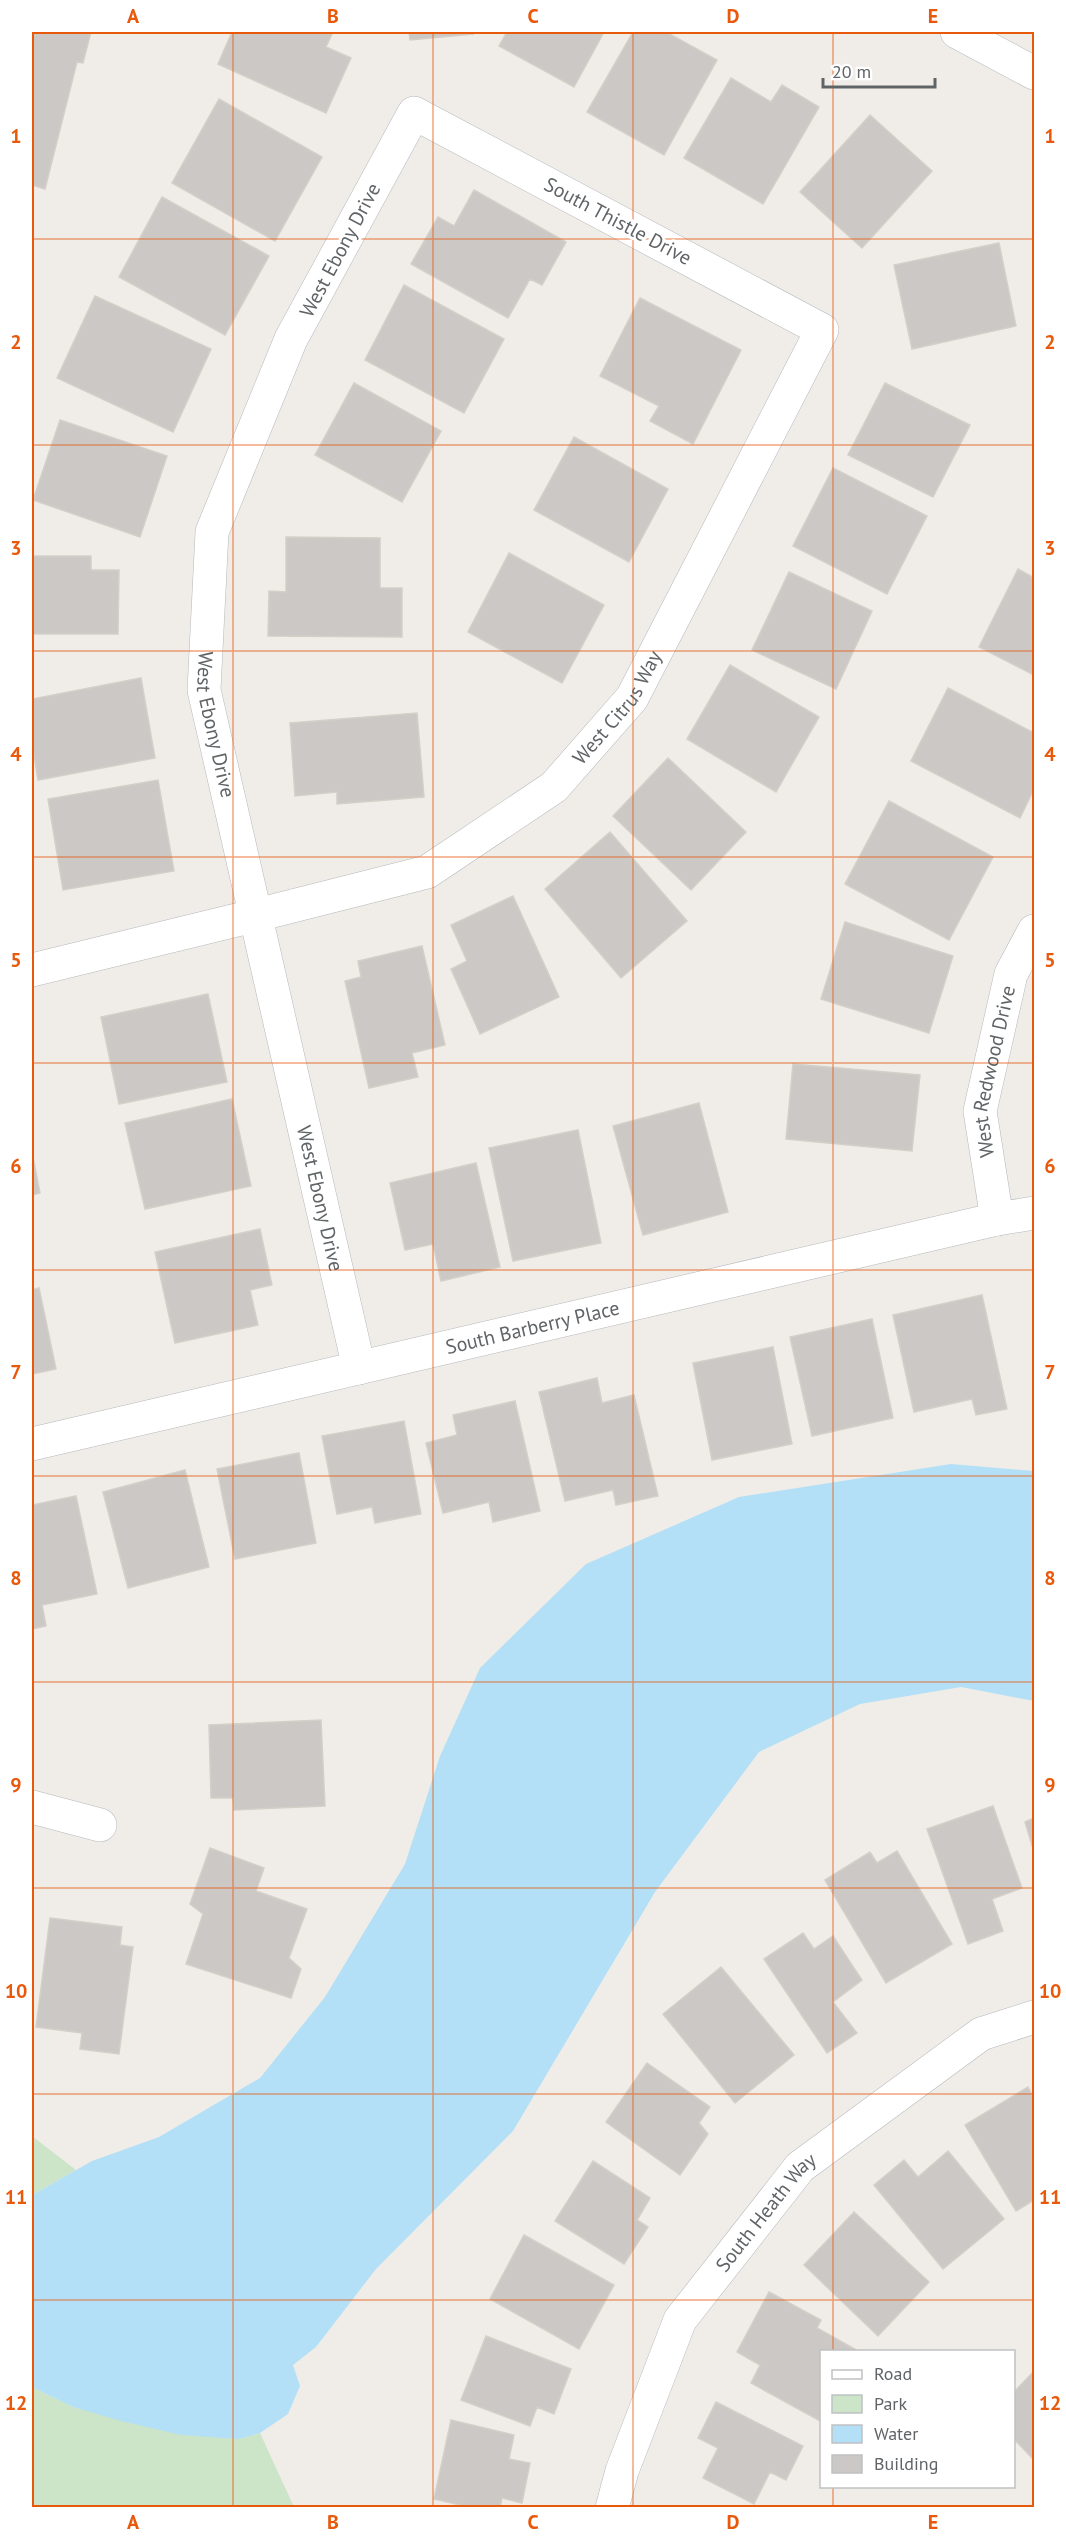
<svg xmlns="http://www.w3.org/2000/svg" width="1066" height="2539" font-family="'PT Sans',sans-serif">
<rect width="100%" height="100%" fill="#f0ede9"/>
<path fill="#cce4c8" d="M 32,2136 L 76,2170 L 34,2194 L 32,2199 Z
M 32,2387 L 73,2407 L 239,2439 L 260,2433 L 294,2507 L 32,2507 Z"/>
<path fill="#b3e0f6" d="M 951,1464 L 1034,1471 L 1034,1701 L 961,1687 L 860,1704 L 759,1752 L 655,1892 L 513,2131 L 376,2269 L 316,2347 L 293,2365 L 300,2386 L 288,2414 L 260,2433 L 239,2439 L 181,2435 L 121,2421 L 73,2407 L 32,2387 L 32,2199 L 34,2194 L 92,2161 L 159,2137 L 260,2078 L 325,1997 L 405,1864 L 440,1756 L 480,1668 L 586,1564 L 739,1497 Z"/>
<path fill="#cbc8c5" stroke="#d4cfc7" stroke-width="1.5" d="M 32,32 L 91,32 L 83,63 L 77,62 L 45,189 L 32,185 Z
M 232,32 L 333,32 L 326,47 L 351,58 L 326,113 L 218,64 Z
M 409,32 L 472,32 L 473,34 L 410,40 Z
M 507,32 L 604,32 L 574,87 L 499,46 Z
M 633,32 L 666,32 L 717,60 L 664,155 L 587,112 Z
M 731,78 L 771,102 L 782,85 L 819,107 L 763,204 L 684,158 Z
M 219,99 L 322,157 L 275,241 L 172,183 Z
M 870,115 L 932,171 L 862,248 L 800,192 Z
M 474,190 L 566,242 L 542,285 L 530,279 L 508,318 L 411,264 L 438,217 L 454,226 Z
M 162,197 L 269,256 L 225,335 L 119,277 Z
M 999,243 L 1016,326 L 912,349 L 894,265 Z
M 404,285 L 504,339 L 464,413 L 365,360 Z
M 95,296 L 211,349 L 173,432 L 57,378 Z
M 640,298 L 741,350 L 693,444 L 650,421 L 659,406 L 600,376 Z
M 354,383 L 441,431 L 402,502 L 315,455 Z
M 885,383 L 970,425 L 933,497 L 848,455 Z
M 60,420 L 167,456 L 140,537 L 33,500 Z
M 574,437 L 668,489 L 629,562 L 534,510 Z
M 833,468 L 927,516 L 887,594 L 793,546 Z
M 286,537 L 380,538 L 380,588 L 402,588 L 402,637 L 268,636 L 269,591 L 286,592 Z
M 509,553 L 604,605 L 562,683 L 468,632 Z
M 32,556 L 91,556 L 91,570 L 119,570 L 118,634 L 32,634 Z
M 1018,569 L 1034,578 L 1034,675 L 979,647 Z
M 789,572 L 872,611 L 836,689 L 752,650 Z
M 730,665 L 819,717 L 776,792 L 687,739 Z
M 141,678 L 155,758 L 38,780 L 32,743 L 32,699 Z
M 948,688 L 1034,733 L 1034,789 L 1020,818 L 911,761 Z
M 417,713 L 424,797 L 337,804 L 337,792 L 295,796 L 290,723 Z
M 668,758 L 746,832 L 691,890 L 613,816 Z
M 158,780 L 174,871 L 63,890 L 48,799 Z
M 889,801 L 993,857 L 949,940 L 845,884 Z
M 610,832 L 687,921 L 621,978 L 545,889 Z
M 513,896 L 559,997 L 480,1034 L 451,969 L 467,961 L 451,925 Z
M 845,922 L 953,956 L 929,1033 L 821,999 Z
M 422,946 L 445,1045 L 412,1053 L 418,1077 L 369,1088 L 345,981 L 361,977 L 358,961 Z
M 208,994 L 227,1082 L 119,1104 L 101,1017 Z
M 793,1064 L 920,1075 L 912,1151 L 786,1139 Z
M 232,1099 L 251,1186 L 145,1209 L 125,1123 Z
M 699,1103 L 728,1212 L 643,1235 L 613,1126 Z
M 578,1130 L 601,1243 L 513,1261 L 489,1148 Z
M 32,1152 L 40,1193 L 32,1195 Z
M 476,1163 L 500,1267 L 441,1281 L 433,1244 L 405,1250 L 390,1183 Z
M 260,1229 L 272,1285 L 250,1290 L 258,1325 L 175,1343 L 155,1252 Z
M 39,1288 L 56,1369 L 32,1374 L 32,1290 Z
M 982,1295 L 1007,1409 L 976,1415 L 972,1399 L 914,1412 L 893,1315 Z
M 872,1319 L 893,1418 L 812,1436 L 790,1337 Z
M 773,1347 L 792,1444 L 712,1460 L 693,1363 Z
M 597,1378 L 602,1403 L 634,1395 L 658,1496 L 616,1505 L 613,1490 L 565,1501 L 539,1392 Z
M 515,1401 L 540,1511 L 493,1522 L 489,1502 L 443,1513 L 426,1443 L 457,1435 L 453,1415 Z
M 404,1421 L 421,1514 L 375,1523 L 372,1507 L 337,1514 L 322,1436 Z
M 299,1453 L 316,1543 L 235,1559 L 217,1469 Z
M 185,1470 L 209,1567 L 128,1588 L 103,1492 Z
M 76,1496 L 97,1594 L 42,1605 L 46,1626 L 32,1629 L 32,1505 Z
M 321,1720 L 325,1806 L 234,1810 L 233,1798 L 211,1798 L 209,1725 Z
M 993,1806 L 1022,1888 L 992,1899 L 1003,1931 L 968,1944 L 927,1829 Z
M 1034,1818 L 1034,1852 L 1025,1822 Z
M 210,1848 L 264,1868 L 256,1891 L 307,1909 L 289,1958 L 301,1969 L 291,1998 L 186,1964 L 203,1914 L 190,1904 Z
M 897,1851 L 952,1944 L 886,1983 L 825,1880 L 870,1852 L 877,1863 Z
M 50,1918 L 122,1927 L 120,1945 L 133,1947 L 119,2054 L 80,2049 L 82,2033 L 36,2027 Z
M 803,1933 L 814,1949 L 833,1936 L 862,1980 L 833,2002 L 857,2033 L 827,2053 L 764,1959 Z
M 721,1967 L 794,2055 L 735,2103 L 663,2014 Z
M 647,2063 L 710,2107 L 699,2123 L 708,2134 L 680,2175 L 606,2122 Z
M 1028,2087 L 1034,2099 L 1034,2200 L 1016,2211 L 965,2125 Z
M 948,2151 L 1004,2219 L 943,2269 L 874,2185 L 904,2160 L 918,2177 Z
M 593,2161 L 650,2198 L 637,2220 L 648,2227 L 624,2264 L 555,2221 Z
M 854,2212 L 929,2282 L 878,2336 L 804,2265 Z
M 524,2235 L 614,2285 L 579,2349 L 490,2299 Z
M 769,2292 L 821,2320 L 817,2328 L 860,2352 L 822,2352 L 822,2422 L 751,2383 L 760,2365 L 737,2352 Z
M 486,2336 L 571,2369 L 554,2414 L 537,2407 L 530,2426 L 461,2400 Z
M 1034,2371 L 1034,2460 L 1014,2439 L 1014,2392 Z
M 716,2402 L 803,2446 L 786,2480 L 770,2472 L 754,2504 L 703,2478 L 718,2448 L 698,2438 Z
M 451,2420 L 514,2435 L 509,2459 L 530,2463 L 522,2503 L 502,2498 L 500,2508 L 473,2508 L 434,2499 Z"/>
<g fill="none" stroke-linecap="round" stroke-linejoin="round">
<g stroke="#b5b8bb" stroke-width="34">
<g id="street">
<path id="s1" d="M 32,970 L 257,915 L 427,872 L 554,787 L 632,698 L 822,330 L 414,113 L 291,339 L 212,532 L 204,690 L 359,1368"/>
<path id="s2" d="M 997,1219 L 980,1111 L 1011,974 L 1034,931"/>
<path id="s3" d="M 32,1444 L 997,1219 L 1034,1213"/>
<path d="M 32,1807 L 100,1825"/>
<path id="s4" d="M 612,2508 L 622,2471 L 680,2320 L 800,2167 L 981,2034 L 1034,2017"/>
</g>
</g>
<g stroke="#b4b8bb" stroke-width="34">
<path id="secondary" d="M 957,32 L 1034,73"/>
</g>
<use href="#street" stroke="#fff" stroke-width="33"/>
<use href="#secondary" stroke="#fff" stroke-width="33"/>
</g>
<path fill="none" stroke="#e8590c" stroke-width="1.5" stroke-opacity="0.55" d="M 233,32 L 233,2508M 433,32 L 433,2508M 633,32 L 633,2508M 833,32 L 833,2352M 32,239 L 1034,239M 32,445 L 1034,445M 32,651 L 1034,651M 32,857 L 1034,857M 32,1063 L 1034,1063M 32,1270 L 1034,1270M 32,1476 L 1034,1476M 32,1682 L 1034,1682M 32,1888 L 1034,1888M 32,2094 L 1034,2094M 32,2300 L 1034,2300M 833,2486 L 833,2508"/>
<g text-anchor="middle" stroke-width="6" stroke-linejoin="round" paint-order="stroke">
<g font-size="20" fill="#606467" stroke="#fff">
<text transform="translate(618 221) rotate(28)" y="7">South Thistle Drive</text>
<text transform="translate(340 250) rotate(-62)" y="7">West Ebony Drive</text>
<text dy="7" stroke="none"><textPath href="#s1" startOffset="662">West Citrus Way</textPath></text>
<text dy="7" stroke="none"><textPath href="#s1" startOffset="2214">West Ebony Drive</textPath></text>
<text dy="7" stroke="none"><textPath href="#s2" startOffset="150">West Redwood Drive</textPath></text>
<text dy="7" stroke="none"><textPath href="#s1" startOffset="2700">West Ebony Drive</textPath></text>
<text dy="7" stroke="none"><textPath href="#s3" startOffset="514">South Barberry Place</textPath></text>
<text dy="7" stroke="none"><textPath href="#s4" startOffset="338">South Heath Way</textPath></text>
</g>
</g>
<rect width="1066" height="2539" fill="none" stroke="#ffffff" stroke-width="66"/>
<rect x="820" y="2350" width="195" height="138" fill="#ffffff" stroke="#bfc1c2" stroke-width="1.5"/>
<rect x="832" y="2370" width="30" height="9" fill="#ffffff" stroke="#bfc1c2" stroke-width="1.5"/>
<text x="874" y="2380" font-size="18" fill="#606467">Road</text>
<rect x="832" y="2395" width="30" height="18" fill="#cce4c8" stroke="#bfc1c2" stroke-width="1.5"/>
<text x="874" y="2410" font-size="18" fill="#606467">Park</text>
<rect x="832" y="2425" width="30" height="18" fill="#b3e0f6" stroke="#bfc1c2" stroke-width="1.5"/>
<text x="874" y="2440" font-size="18" fill="#606467">Water</text>
<rect x="832" y="2455" width="30" height="18" fill="#cbc8c5" stroke="#bfc1c2" stroke-width="1.5"/>
<text x="874" y="2470" font-size="18" fill="#606467">Building</text>
<path d="M823 78v9h112v-9" fill="none" stroke="#606467" stroke-width="3"/>
<text x="832" y="78" font-size="18" fill="#606467" stroke="#ffffff" stroke-width="4.5" paint-order="stroke">20 m</text>
<rect x="33" y="33" width="1000" height="2473" fill="none" stroke="#e8590c" stroke-width="2"/>
<g font-size="20" text-anchor="middle" font-weight="bold" fill="#e8590c">
<text x="133" y="23">A</text>
<text x="333" y="23">B</text>
<text x="533" y="23">C</text>
<text x="733" y="23">D</text>
<text x="933" y="23">E</text>
<text x="16" y="143">1</text>
<text x="1050" y="143">1</text>
<text x="16" y="349">2</text>
<text x="1050" y="349">2</text>
<text x="16" y="555">3</text>
<text x="1050" y="555">3</text>
<text x="16" y="761">4</text>
<text x="1050" y="761">4</text>
<text x="16" y="967">5</text>
<text x="1050" y="967">5</text>
<text x="16" y="1173">6</text>
<text x="1050" y="1173">6</text>
<text x="16" y="1379">7</text>
<text x="1050" y="1379">7</text>
<text x="16" y="1585">8</text>
<text x="1050" y="1585">8</text>
<text x="16" y="1792">9</text>
<text x="1050" y="1792">9</text>
<text x="16" y="1998">10</text>
<text x="1050" y="1998">10</text>
<text x="16" y="2204">11</text>
<text x="1050" y="2204">11</text>
<text x="16" y="2410">12</text>
<text x="1050" y="2410">12</text>
<text x="133" y="2529">A</text>
<text x="333" y="2529">B</text>
<text x="533" y="2529">C</text>
<text x="733" y="2529">D</text>
<text x="933" y="2529">E</text>
</g>
</svg>
